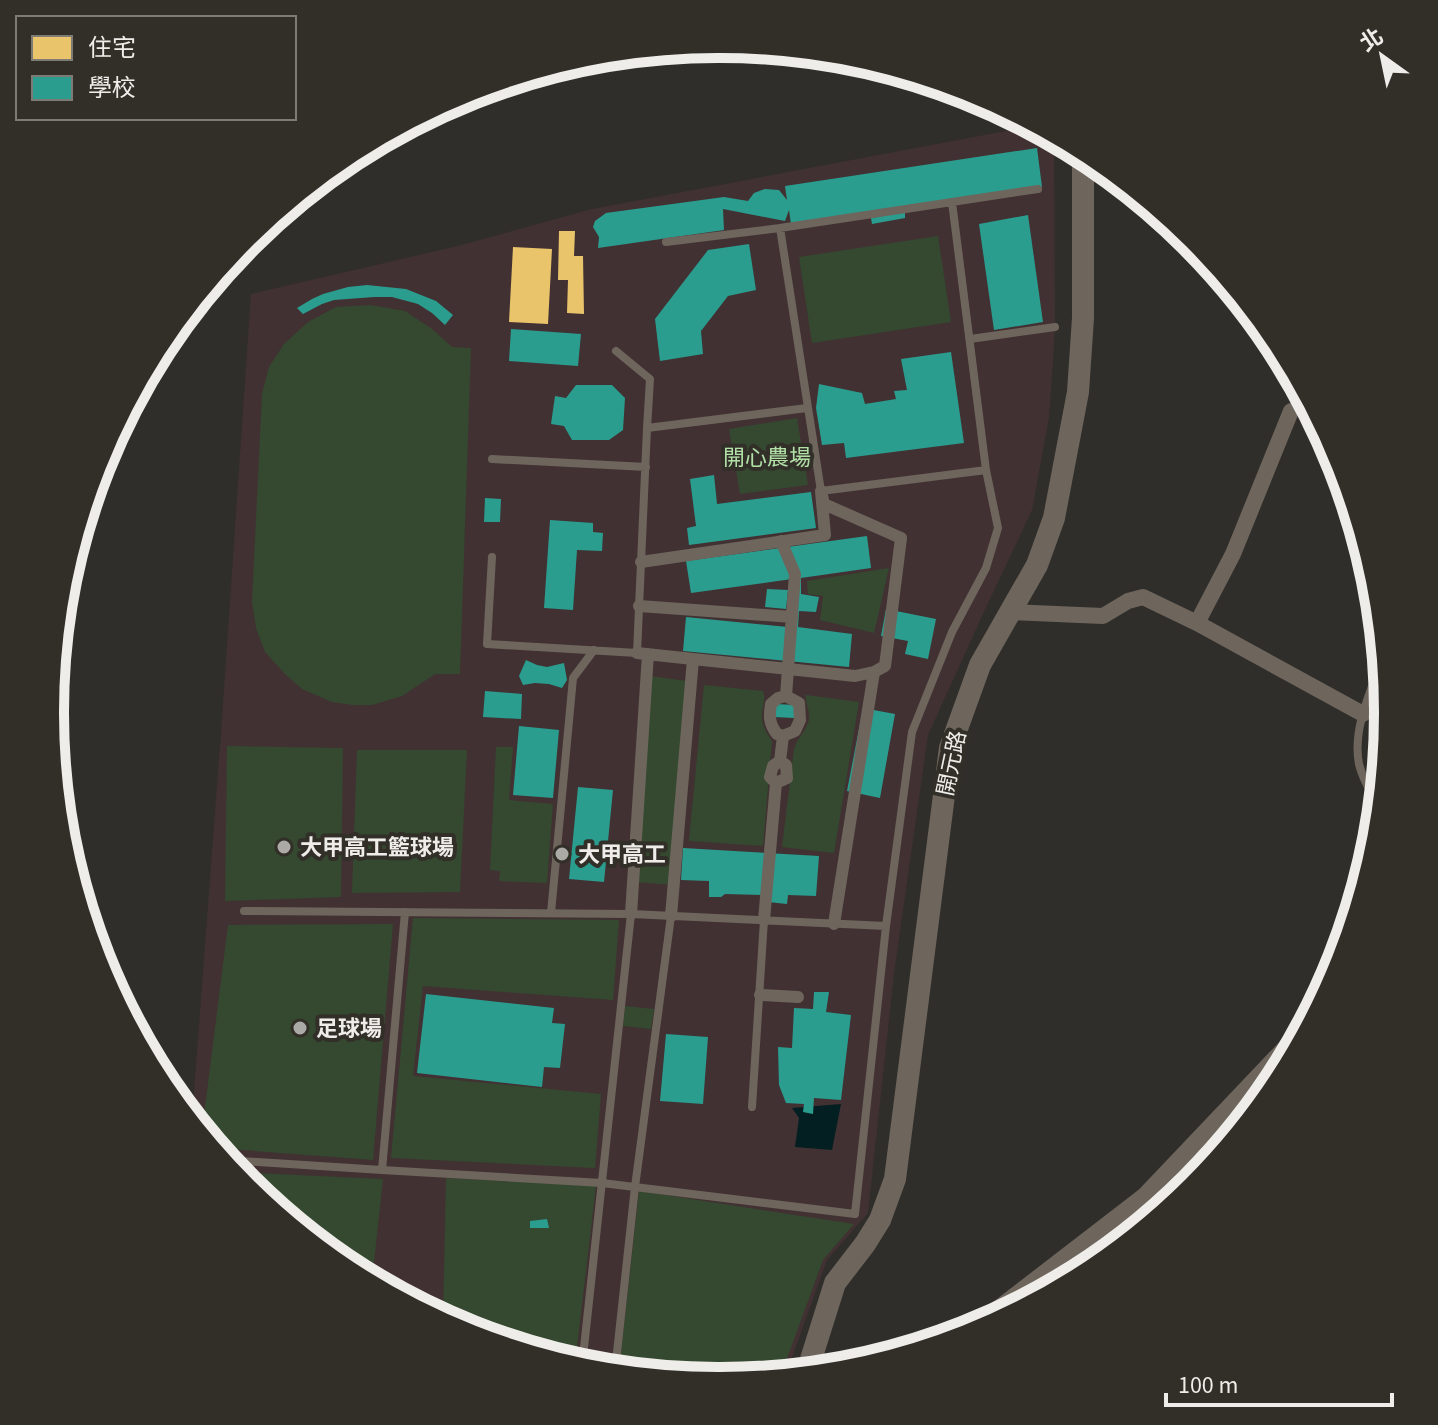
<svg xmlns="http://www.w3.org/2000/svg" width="1438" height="1425" font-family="'Source Sans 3','Noto Sans TC',sans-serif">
<rect width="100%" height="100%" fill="#302e2b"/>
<path fill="#423133" d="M 1033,126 L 1054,137 L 1055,329 L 1049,417 L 1032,510 L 982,616 L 928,735 L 894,973 L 868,1213 L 827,1260 L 786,1374 L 719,1381 L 588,1368 L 463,1330 L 347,1268 L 246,1185 L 192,1119 L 222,720 L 251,294 L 458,246 L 592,209 Z"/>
<path fill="#34492f" d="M 938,236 L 951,322 L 812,343 L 799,257 Z
M 370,305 L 405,311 L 432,329 L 452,347 L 471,348 L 460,674 L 435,674 L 402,696 L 372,705 L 353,705 L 332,702 L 302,689 L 285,674 L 265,652 L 256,628 L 252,602 L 262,394 L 269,367 L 284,344 L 308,322 L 336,307 Z
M 797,418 L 808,485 L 740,494 L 729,429 Z
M 889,568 L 874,633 L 820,620 L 823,596 L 808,594 L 807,581 Z
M 650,676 L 687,681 L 673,885 L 635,882 Z
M 704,685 L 763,691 C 766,700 763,704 762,713 C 761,723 766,733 772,741 L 763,846 L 689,841 Z
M 806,695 L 859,702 L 834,853 L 782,847 L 794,749 C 797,739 805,732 808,723 C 812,714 805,705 806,695 Z
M 227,746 L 343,748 L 341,897 L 225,901 Z
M 496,747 L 513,747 L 509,800 L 553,804 L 547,883 L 499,881 L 500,871 L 490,870 Z
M 357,750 L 467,750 L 460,892 L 352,893 Z
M 413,918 L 619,920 L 613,1000 L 423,986 L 413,1076 L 601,1094 L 595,1168 L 391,1158 Z
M 393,924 L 373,1160 L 216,1148 L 202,1131 L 228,925 Z
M 625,1006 L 654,1009 L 651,1029 L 623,1026 Z
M 1235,1132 L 1191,1186 L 1148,1221 Z
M 235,1172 L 383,1179 L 372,1281 L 347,1268 L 246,1185 Z
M 446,1178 L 596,1186 L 575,1364 L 463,1330 L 443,1319 Z
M 639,1191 L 854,1224 L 823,1260 L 781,1375 L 719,1381 L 619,1371 Z"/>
<path fill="#041f21" d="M 841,1104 L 832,1150 L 795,1147 L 799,1118 L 792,1108 Z"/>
<path fill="#e9c46a" d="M 559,231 L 575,231 L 574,256 L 583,256 L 584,314 L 567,313 L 568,280 L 558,280 Z
M 513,247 L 552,249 L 548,324 L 509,322 Z"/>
<path fill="#2a9d8f" d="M 1037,148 L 1042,187 L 889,209 L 905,212 L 905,218 L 872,224 L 871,218 L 884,216 L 791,224 L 789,210 L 785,221 L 723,209 L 724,230 L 598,248 L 599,237 L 593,227 L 595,221 L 606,213 L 724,197 L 748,201 L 754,193 L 765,189 L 779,190 L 787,200 L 785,186 Z
M 1028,215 L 1043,322 L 994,330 L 979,224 Z
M 749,244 L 756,290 L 728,296 L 701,331 L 703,354 L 660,361 L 655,319 L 708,250 Z
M 367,285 L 406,289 L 436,301 L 453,315 L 445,325 L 432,313 L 418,304 L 392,297 L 374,297 L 334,300 L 322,304 L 303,314 L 297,308 L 312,299 L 323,294 L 348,287 Z
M 511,329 L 581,334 L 578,366 L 509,361 Z
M 951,352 L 964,443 L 846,458 L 844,443 L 822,445 L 816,408 L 819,384 L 862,393 L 865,404 L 896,399 L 894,391 L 907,390 L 901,359 Z
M 576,385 L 612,385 L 625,398 L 623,430 L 609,440 L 572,440 L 564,426 L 551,424 L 555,396 L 566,398 Z
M 714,475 L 717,504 L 811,492 L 816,528 L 689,545 L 687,528 L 696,526 L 690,479 Z
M 485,498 L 501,499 L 500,522 L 484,522 Z
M 550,520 L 593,523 L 593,532 L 603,533 L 602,551 L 577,550 L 573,610 L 544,608 Z
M 867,536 L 871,568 L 801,578 L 801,594 L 819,597 L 816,612 L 799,611 L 798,627 L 852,634 L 849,667 L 683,651 L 686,617 L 788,627 L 792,579 L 691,593 L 686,561 Z
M 767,589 L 788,590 L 786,609 L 765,607 Z
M 886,609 L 936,619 L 928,659 L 905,654 L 908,641 L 881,636 Z
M 526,660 L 537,665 L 547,667 L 564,663 L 567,680 L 562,688 L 549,684 L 535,683 L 523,685 L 519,676 Z
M 485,691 L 522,694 L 521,719 L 483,717 Z
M 774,704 L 796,705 L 794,718 L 774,717 Z
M 863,708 L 895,714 L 880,798 L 847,791 Z
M 519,726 L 559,730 L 553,798 L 513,795 Z
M 578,787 L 613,790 L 604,882 L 569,879 Z
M 683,848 L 819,856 L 816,896 L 788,895 L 787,904 L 768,902 L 762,895 L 725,894 L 721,897 L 709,897 L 709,881 L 681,880 Z
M 814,992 L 829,992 L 826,1012 L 851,1015 L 841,1100 L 814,1098 L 813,1114 L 803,1112 L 804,1104 L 786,1103 L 779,1085 L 778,1047 L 792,1048 L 794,1008 L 813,1009 Z
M 426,994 L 554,1008 L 552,1023 L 565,1024 L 560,1068 L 544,1067 L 542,1087 L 417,1073 Z
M 666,1034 L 708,1037 L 703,1104 L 660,1101 Z
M 547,1219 L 549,1228 L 530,1228 L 530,1221 Z"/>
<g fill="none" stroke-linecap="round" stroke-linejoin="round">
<path stroke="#6e665c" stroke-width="8" d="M 952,202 L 1038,189
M 780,228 L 821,491 L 986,470
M 970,339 L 1055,327
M 616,351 L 650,379 L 647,428
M 492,459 L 646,467
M 492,557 L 487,644 L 637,653 L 647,428 L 807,408
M 1378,804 C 1371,793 1362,777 1359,764 C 1352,729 1371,691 1382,659
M 244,911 L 631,914 L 886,926 L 912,732 L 952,632 L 986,568 L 998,528 L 986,470 L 952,202 L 780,228 L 666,242
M 405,912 L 382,1170 L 602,1183 L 855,1214 L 886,926
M 551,913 L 573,678 L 594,650
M 752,1107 L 764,920
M 225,1160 L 382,1170
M 582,1366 L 631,914
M 615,1371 L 635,1187 L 671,916"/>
<path stroke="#6e665c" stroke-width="12" d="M 641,562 L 825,535 L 821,491 L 824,504 L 901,538 L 885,666 L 874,672 L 855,676 L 693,659 L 671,916
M 639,606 L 792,617
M 637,653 L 693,659
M 783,736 L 777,734 C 769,724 769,716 771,704 L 778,698 L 786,696
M 776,783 L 787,778 L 786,765 L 780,761
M 631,914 L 648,654
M 764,920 L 776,783 L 770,777 L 773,766 L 780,761 L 783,736 L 795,731 L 800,720 L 799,703 L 786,696 L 795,574 L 781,541
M 834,924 L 874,672
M 760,995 L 798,997"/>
<path stroke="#6e665c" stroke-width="16" d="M 1010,612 L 1103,616 L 1128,601 L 1143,597 L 1197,623 L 1363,714
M 1197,623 L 1233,554 L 1291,411"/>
<path stroke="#6e665c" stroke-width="22" d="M 976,1329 L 1146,1198 L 1302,1034
M 807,1372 L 835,1283 L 865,1244 L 880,1220 L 895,1179 L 950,748 L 980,665 L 1037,565 L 1054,518 L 1078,392 L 1083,318 L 1083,153"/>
</g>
<g fill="#acaaa6" stroke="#322f29" stroke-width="3">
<circle cx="284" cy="847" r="8"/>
<circle cx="562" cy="854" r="8"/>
<circle cx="300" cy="1028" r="8"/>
</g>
<g text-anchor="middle" stroke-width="8" stroke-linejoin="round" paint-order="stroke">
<g font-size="22" fill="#b1e0a7" stroke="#322f29">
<text x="767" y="465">開心農場</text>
</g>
<g font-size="22" fill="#efede9" stroke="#322f29">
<text transform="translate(951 763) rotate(-78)" y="8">開元路</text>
</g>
<g font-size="22" font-weight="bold" fill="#efede9" stroke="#322f29" text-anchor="start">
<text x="300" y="855">大甲高工籃球場</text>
<text x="578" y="862">大甲高工</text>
<text x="316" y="1036">足球場</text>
</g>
</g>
<path d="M0 0H1438V1425H0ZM718 58H720A654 654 0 0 1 1374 712V713A654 654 0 0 1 720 1367H718A654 654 0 0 1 64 713V712A654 654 0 0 1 718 58Z" fill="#322f29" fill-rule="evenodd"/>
<path fill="none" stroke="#efede9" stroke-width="10" d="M718 58H720A654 654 0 0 1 1374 712V713A654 654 0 0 1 720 1367H718A654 654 0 0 1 64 713V712A654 654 0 0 1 718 58Z"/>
<rect x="16" y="16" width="280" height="104" fill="#322f29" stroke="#7e7b76" stroke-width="2"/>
<rect x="32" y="36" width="40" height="24" fill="#e9c46a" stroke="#7e7b76" stroke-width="2"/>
<text x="88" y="56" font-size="24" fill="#efede9">住宅</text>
<rect x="32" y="76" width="40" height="24" fill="#2a9d8f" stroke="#7e7b76" stroke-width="2"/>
<text x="88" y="96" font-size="24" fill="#efede9">學校</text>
<g transform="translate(1382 56) rotate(327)" stroke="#322f29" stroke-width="6" paint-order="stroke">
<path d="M0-6L14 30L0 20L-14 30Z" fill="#efede9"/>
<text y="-12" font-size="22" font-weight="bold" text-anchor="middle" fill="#efede9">北</text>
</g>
<path d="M1166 1393v12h226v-12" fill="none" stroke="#efede9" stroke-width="4"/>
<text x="1178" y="1393" font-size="24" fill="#efede9" stroke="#322f29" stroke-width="6" paint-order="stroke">100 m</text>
</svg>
